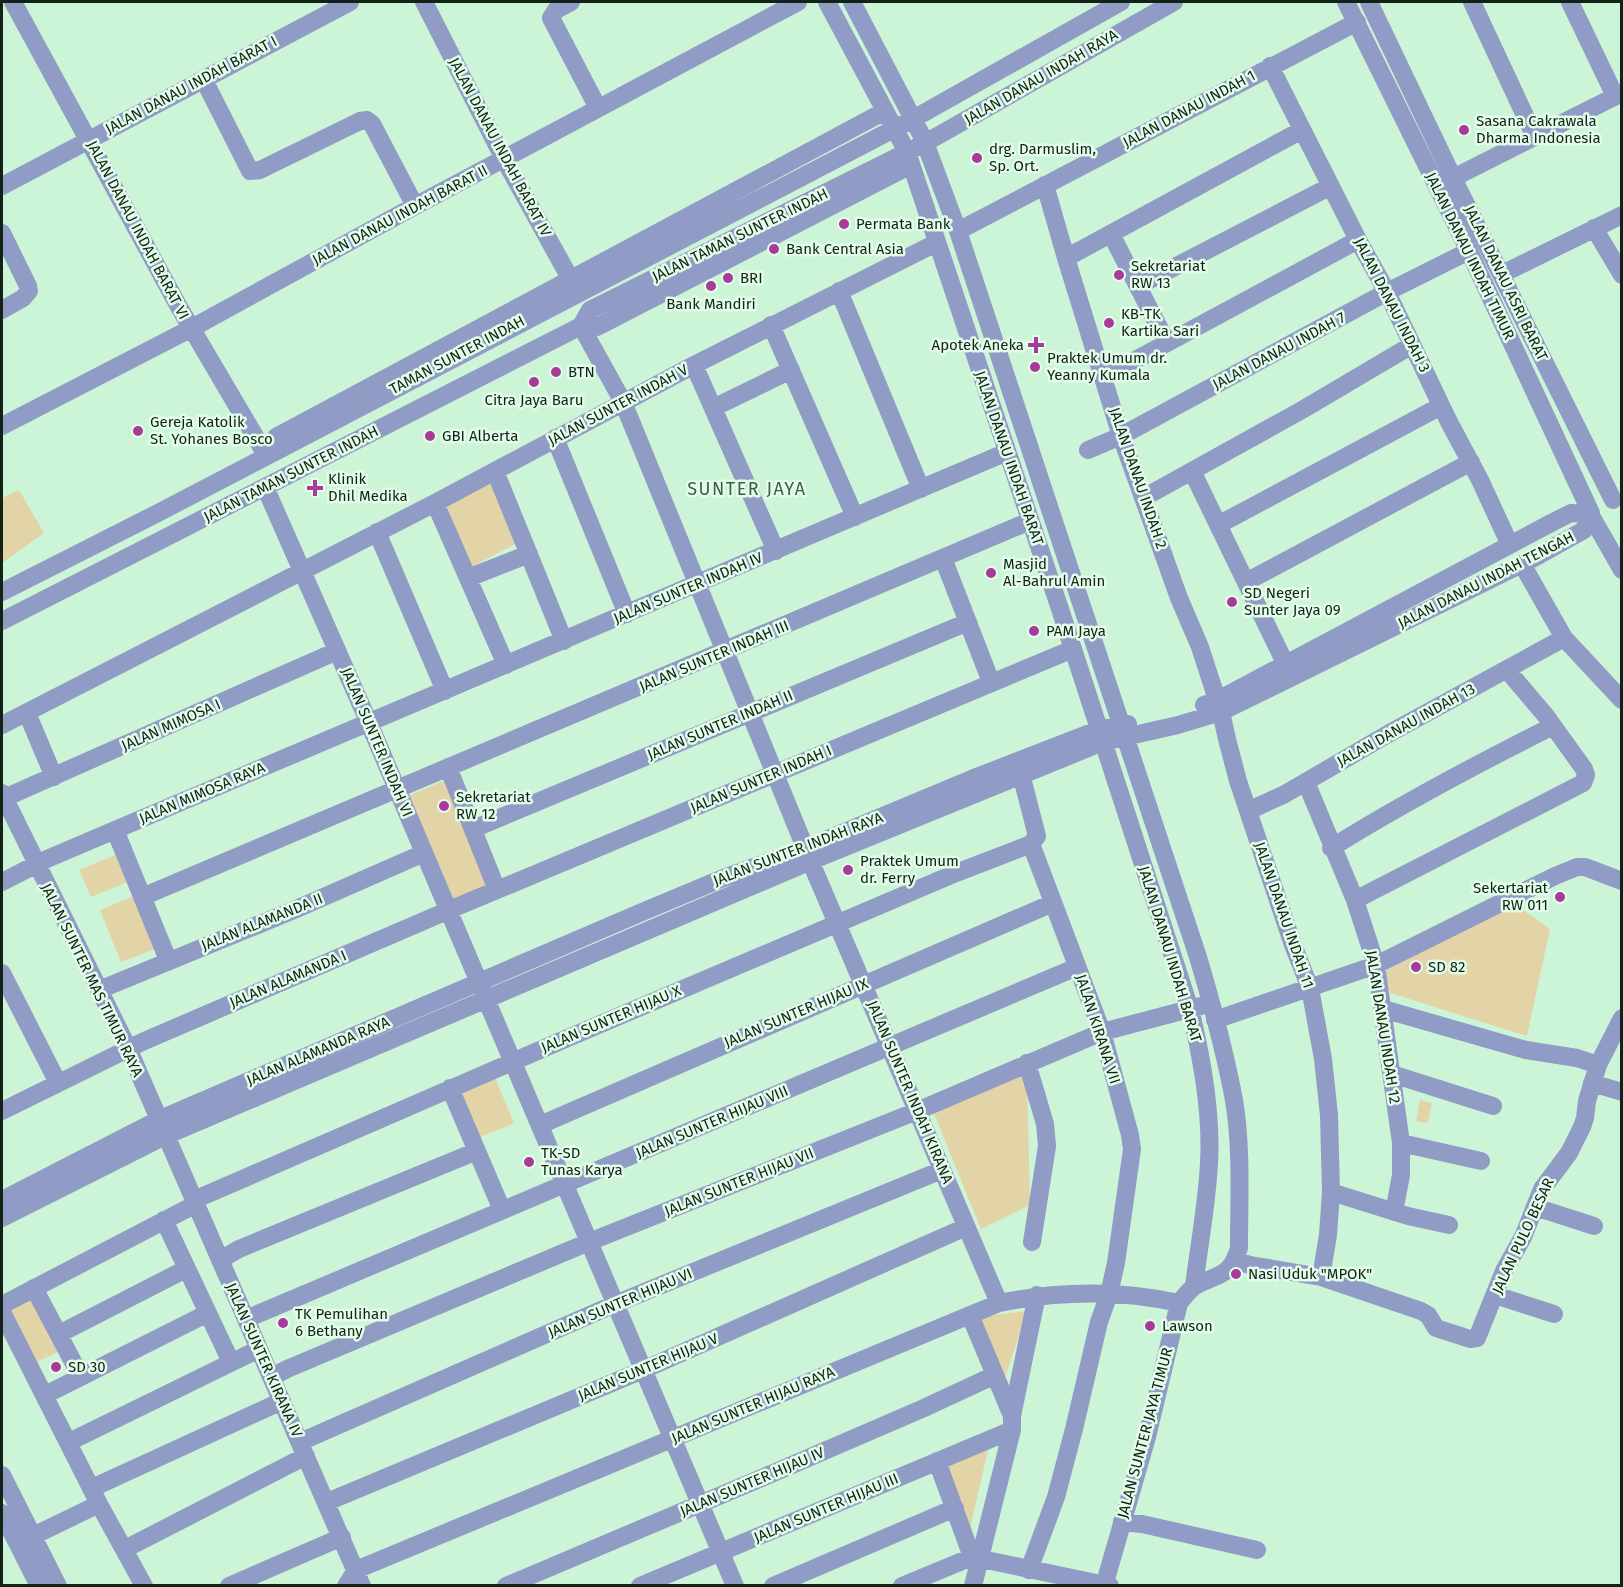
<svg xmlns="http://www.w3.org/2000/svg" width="1623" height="1587" font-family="'Fira Sans',sans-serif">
<rect width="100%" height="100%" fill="#cbf5d6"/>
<path fill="#e2d4a6" d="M 496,478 L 522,540 L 468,569 L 442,507 Z
M 19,490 L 44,533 L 2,563 L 2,498 Z
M 448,779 L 490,884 L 452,901 L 403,798 Z
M 115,855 L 127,882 L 91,897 L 79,870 Z
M 134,896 L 155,949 L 121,962 L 100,910 Z
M 1513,903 L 1550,929 L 1527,1036 L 1390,993 L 1384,972 Z
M 1027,1074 L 1030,1205 L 981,1229 L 932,1109 Z
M 495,1078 L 514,1123 L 478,1138 L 459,1093 Z
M 1420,1100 L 1432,1103 L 1428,1123 L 1416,1121 Z
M 30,1292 L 58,1352 L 34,1363 L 6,1304 Z
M 1027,1311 L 1003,1384 L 975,1317 Z
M 990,1442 L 970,1528 L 943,1463 Z"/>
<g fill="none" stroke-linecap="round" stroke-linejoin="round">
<path stroke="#909bc6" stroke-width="18" d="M 13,2 L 179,307 L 266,455
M 424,2 L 504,159 L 576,289
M 571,2 L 556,10 L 551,18 L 598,108
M 827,2 L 907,152 L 1061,612 L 1190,1009 C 1202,1058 1212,1112 1209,1163 C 1207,1204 1199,1246 1194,1286
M 852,2 L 924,140 L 958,231 L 1198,957 C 1212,1004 1225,1052 1234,1100 C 1242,1148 1239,1199 1239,1248 C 1230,1278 1219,1273 1195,1286 C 1189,1290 1184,1297 1179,1303 L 1147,1437 L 1104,1586
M 1346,2 L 1469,251 L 1591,513
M 1369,2 L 1453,178 L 1613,500
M 1472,2 L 1535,137
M 1570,2 L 1615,96
M 1270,66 L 1358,240 L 1387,292 L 1449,422 L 1480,480 L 1510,545
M 204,80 L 250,171 L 260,170 L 360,121 L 367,120 L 372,124 L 415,206
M 1453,178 L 1622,93
M 1045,185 L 1066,258 L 1121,436 L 1179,598 L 1200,647 L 1221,712 L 1227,739 L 1238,781 L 1293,945 L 1310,988 L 1323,1059 L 1329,1115 L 1331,1192 L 1328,1235 L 1321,1277
M 2,186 L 350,2
M 1594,228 L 1622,275
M 958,231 L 1357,22
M 2,233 L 28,286 L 29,291 L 23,298 L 2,310
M 1111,234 L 1167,343
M 1066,258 L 1302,130
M 1502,274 L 1622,215
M 1138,286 L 1331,186
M 839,291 L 921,489
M 771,325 L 855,517
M 581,326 L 623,402 L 815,872 L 999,1303
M 581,326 L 590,310 L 925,143 L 1174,2
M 694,365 L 776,551
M 1104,377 L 1358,240
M 713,408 L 791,370
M 2,426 L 192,328 L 415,206 L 798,2
M 276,437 L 885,111
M 555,438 L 627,614
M 1088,450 L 1121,436 L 1387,292 L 1469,251
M 495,471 L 564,641
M 1192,471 L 1285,663
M 265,487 L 369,723 L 735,1586
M 1143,498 L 1302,410 L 1412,345
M 435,503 L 506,665
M 1590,514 L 1622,570
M 1218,525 L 1441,406
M 377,532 L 445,691
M 943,558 L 991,682
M 1522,564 L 1564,638 L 1622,700
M 468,578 L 529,554
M 1246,582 L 1471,462
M 2,592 L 154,515 L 913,119 L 1121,2
M 2,621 L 581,326 L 597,327 L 911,165
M 1204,705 L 1218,700 L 1553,522 L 1571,513 L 1590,514
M 27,713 L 54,777
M 2,725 L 435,503 L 694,365 L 936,243
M 448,767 L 497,890
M 1021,774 L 1037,836 L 1031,844 L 1102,1032 L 1130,1135 L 1132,1149 L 1116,1263 L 1109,1294 L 1099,1322 L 1074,1429 L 1056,1497 L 1029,1570
M 1306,782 L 1355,900 L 1376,965 L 1401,1143 L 1401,1175 L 1394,1212
M 2,793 L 128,1048 L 362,1586
M 2,799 L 337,651
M 1248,811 L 1285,794 L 1388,734 L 1564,638
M 473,829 L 968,622
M 115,830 L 168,960
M 1331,848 C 1403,803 1477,764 1553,726
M 2,882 L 47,859 L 115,830 L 1007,452
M 142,897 L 1030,521
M 1355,900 L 1583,783 L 1586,775 L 1584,769 L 1546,716 L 1507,670
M 2,973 L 58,1083
M 99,990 L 294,910 L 424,853
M 1383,1009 L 1526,1050 L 1577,1058 L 1598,1065
M 1215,1020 L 1376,965 L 1555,876 L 1577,867 L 1585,867 L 1622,881
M 1027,1063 L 1045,1124 L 1047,1146 L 1032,1242
M 1392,1074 L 1493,1106
M 1592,1083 L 1622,1092
M 450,1088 L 502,1210
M 2,1111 L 142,1042 L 454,908 L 1073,649
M 540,1125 L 1053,903
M 1401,1143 L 1481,1161
M 1331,1192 L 1408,1216 L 1449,1225
M 2,1200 L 158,1120 L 642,912 L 721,879 L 806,848 L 974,778 L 1098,730 L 1128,724
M 194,1200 L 563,1040 L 956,873 L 1031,844
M 1535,1207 L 1594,1226
M 2,1218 L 165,1136 L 811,861 L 1103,742 L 1178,725 L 1221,712 L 1536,557 L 1584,530 L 1590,514
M 164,1220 L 231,1362
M 220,1260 L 239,1249 L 477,1151
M 1236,1261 L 1250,1265 L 1321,1277 L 1421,1311 L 1428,1315 L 1436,1328 L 1470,1339 L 1477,1338 L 1504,1271 L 1523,1237 L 1542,1189 L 1569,1153 L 1582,1127 L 1585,1118 L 1587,1101 L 1598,1065 L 1622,1018
M 34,1288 L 81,1377
M 1495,1295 L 1554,1314
M 2,1305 L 196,1204
M 2,1312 L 99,1504 L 144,1586
M 970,1315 L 1012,1416
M 246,1319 L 1077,967
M 59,1334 L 186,1269
M 272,1377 L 287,1369 L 589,1242 L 917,1111 L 1102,1032 L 1201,1006
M 45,1395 L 208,1313
M 69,1442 L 259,1349
M 300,1442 L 615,1304 L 942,1170
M 937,1461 L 972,1557 L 1110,1586
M 2,1475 L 58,1586
M 92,1488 L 282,1401
M 327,1502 L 643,1370 L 966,1227
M 2,1513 L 39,1586
M 1122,1522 L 1142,1524 L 1257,1550
M 33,1536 L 99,1504
M 125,1549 L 306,1456
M 229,1586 L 342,1537
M 346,1586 L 356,1570 L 999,1303 C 1058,1291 1120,1290 1179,1303
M 506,1586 L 778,1471 L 924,1408 L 995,1375
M 640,1586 L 1012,1430
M 773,1586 L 955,1508
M 902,1586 L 972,1557
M 973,1586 L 1012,1430 L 1012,1416 L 1037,1295"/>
</g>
<g fill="#a83b9a" stroke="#e4fdea" stroke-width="2">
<circle cx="1464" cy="130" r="6"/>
<circle cx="977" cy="158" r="6"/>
<circle cx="844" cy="224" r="6"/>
<circle cx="774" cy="249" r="6"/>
<circle cx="1119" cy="275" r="6"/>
<circle cx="728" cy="278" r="6"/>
<circle cx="711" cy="286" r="6"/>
<circle cx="1109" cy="323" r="6"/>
<path d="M1033 336h6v6h6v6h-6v6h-6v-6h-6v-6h6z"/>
<circle cx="1035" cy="367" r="6"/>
<circle cx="556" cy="372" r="6"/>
<circle cx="534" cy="382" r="6"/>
<circle cx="138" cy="431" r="6"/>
<circle cx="430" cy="436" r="6"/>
<path d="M312 479h6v6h6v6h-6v6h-6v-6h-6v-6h6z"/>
<circle cx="991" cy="573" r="6"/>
<circle cx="1232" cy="602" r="6"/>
<circle cx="1034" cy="631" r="6"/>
<circle cx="444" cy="806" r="6"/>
<circle cx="848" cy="870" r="6"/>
<circle cx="1560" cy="897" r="6"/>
<circle cx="1416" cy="967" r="6"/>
<circle cx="529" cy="1162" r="6"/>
<circle cx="1236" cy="1274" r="6"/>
<circle cx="283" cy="1323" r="6"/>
<circle cx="1150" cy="1326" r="6"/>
<circle cx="56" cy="1367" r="6"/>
</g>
<g text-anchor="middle" stroke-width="5" stroke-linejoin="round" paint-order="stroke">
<g font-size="15" fill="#122217" stroke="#e4fdea">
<text transform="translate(1041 77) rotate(-30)" y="5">JALAN DANAU INDAH RAYA</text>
<text transform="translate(191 85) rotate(-28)" y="5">JALAN DANAU INDAH BARAT I</text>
<text transform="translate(1189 109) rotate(-28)" y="5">JALAN DANAU INDAH 1</text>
<text transform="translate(500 147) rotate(62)" y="5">JALAN DANAU INDAH BARAT IV</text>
<text transform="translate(400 215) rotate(-28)" y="5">JALAN DANAU INDAH BARAT II</text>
<text transform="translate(138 230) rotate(62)" y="5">JALAN DANAU INDAH BARAT VI</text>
<text transform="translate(740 235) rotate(-26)" y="5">JALAN TAMAN SUNTER INDAH</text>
<text transform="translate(1470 256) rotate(64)" y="5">JALAN DANAU INDAH TIMUR</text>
<text transform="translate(1506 283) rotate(64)" y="5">JALAN DANAU ASRI BARAT</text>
<text transform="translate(1392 305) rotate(63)" y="5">JALAN DANAU INDAH 3</text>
<text transform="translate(1279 351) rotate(-28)" y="5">JALAN DANAU INDAH 7</text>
<text transform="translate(457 355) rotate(-28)" y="5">TAMAN SUNTER INDAH</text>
<text transform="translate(618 405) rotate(-28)" y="5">JALAN SUNTER INDAH V</text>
<text transform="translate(1009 458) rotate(71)" y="5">JALAN DANAU INDAH BARAT</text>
<text transform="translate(291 474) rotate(-27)" y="5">JALAN TAMAN SUNTER INDAH</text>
<text transform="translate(1138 478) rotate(71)" y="5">JALAN DANAU INDAH 2</text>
<text transform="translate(1486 580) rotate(-27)" y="5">JALAN DANAU INDAH TENGAH</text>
<text transform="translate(688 588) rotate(-23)" y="5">JALAN SUNTER INDAH IV</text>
<text transform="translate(714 656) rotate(-23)" y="5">JALAN SUNTER INDAH III</text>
<text transform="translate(171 725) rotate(-24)" y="5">JALAN MIMOSA I</text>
<text transform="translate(720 725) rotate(-23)" y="5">JALAN SUNTER INDAH II</text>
<text transform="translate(1406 725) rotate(-29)" y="5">JALAN DANAU INDAH 13</text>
<text transform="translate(377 742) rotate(67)" y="5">JALAN SUNTER INDAH VI</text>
<text transform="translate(761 779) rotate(-23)" y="5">JALAN SUNTER INDAH I</text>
<text transform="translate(202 793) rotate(-23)" y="5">JALAN MIMOSA RAYA</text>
<text transform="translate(798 849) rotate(-21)" y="5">JALAN SUNTER INDAH RAYA</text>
<text transform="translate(1284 915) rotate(71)" y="5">JALAN DANAU INDAH 11</text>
<text transform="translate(262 922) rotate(-22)" y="5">JALAN ALAMANDA II</text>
<text transform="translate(1170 954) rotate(73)" y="5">JALAN DANAU INDAH BARAT</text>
<text transform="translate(288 979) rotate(-23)" y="5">JALAN ALAMANDA I</text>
<text transform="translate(92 980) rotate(64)" y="5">JALAN SUNTER MAS TIMUR RAYA</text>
<text transform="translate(796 1013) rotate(-23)" y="5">JALAN SUNTER HIJAU IX</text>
<text transform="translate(611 1019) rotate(-23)" y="5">JALAN SUNTER HIJAU X</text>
<text transform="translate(1383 1027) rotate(81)" y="5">JALAN DANAU INDAH 12</text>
<text transform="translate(1098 1029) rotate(72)" y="5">JALAN KIRANA VII</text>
<text transform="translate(318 1051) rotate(-23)" y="5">JALAN ALAMANDA RAYA</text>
<text transform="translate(910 1092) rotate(67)" y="5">JALAN SUNTER INDAH KIRANA</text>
<text transform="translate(712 1122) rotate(-23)" y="5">JALAN SUNTER HIJAU VIII</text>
<text transform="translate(739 1182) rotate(-22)" y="5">JALAN SUNTER HIJAU VII</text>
<text transform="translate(1523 1236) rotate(-65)" y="5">JALAN PULO BESAR</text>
<text transform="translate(620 1303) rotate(-23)" y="5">JALAN SUNTER HIJAU VI</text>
<text transform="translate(264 1360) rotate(66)" y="5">JALAN SUNTER KIRANA IV</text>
<text transform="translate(648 1367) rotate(-23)" y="5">JALAN SUNTER HIJAU V</text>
<text transform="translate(753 1405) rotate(-23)" y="5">JALAN SUNTER HIJAU RAYA</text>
<text transform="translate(1145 1433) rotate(-75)" y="5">JALAN SUNTER JAYA TIMUR</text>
<text transform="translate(752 1482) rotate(-23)" y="5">JALAN SUNTER HIJAU IV</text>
<text transform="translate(826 1508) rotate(-23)" y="5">JALAN SUNTER HIJAU III</text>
</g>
<g font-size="15" fill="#122217" stroke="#e4fdea" text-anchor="start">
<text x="1476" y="126">Sasana Cakrawala<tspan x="1476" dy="17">Dharma Indonesia</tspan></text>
<text x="989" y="154">drg. Darmuslim,<tspan x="989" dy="17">Sp. Ort.</tspan></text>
<text x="856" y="229">Permata Bank</text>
<text x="786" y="254">Bank Central Asia</text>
<text x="1131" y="271">Sekretariat<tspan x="1131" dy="17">RW 13</tspan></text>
<text x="740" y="283">BRI</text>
<text x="711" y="309" text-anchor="middle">Bank Mandiri</text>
<text x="1121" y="319">KB-TK<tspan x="1121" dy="17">Kartika Sari</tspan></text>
<text x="1024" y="350" text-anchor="end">Apotek Aneka</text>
<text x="1047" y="363">Praktek Umum dr.<tspan x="1047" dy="17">Yeanny Kumala</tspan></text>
<text x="568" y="377">BTN</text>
<text x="534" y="405" text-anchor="middle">Citra Jaya Baru</text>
<text x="150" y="427">Gereja Katolik<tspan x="150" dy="17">St. Yohanes Bosco</tspan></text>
<text x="442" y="441">GBI Alberta</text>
<text x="328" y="484">Klinik<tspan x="328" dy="17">Dhil Medika</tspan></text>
<text x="1003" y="569">Masjid<tspan x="1003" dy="17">Al-Bahrul Amin</tspan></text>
<text x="1244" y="598">SD Negeri<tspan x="1244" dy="17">Sunter Jaya 09</tspan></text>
<text x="1046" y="636">PAM Jaya</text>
<text x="456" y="802">Sekretariat<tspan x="456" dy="17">RW 12</tspan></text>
<text x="860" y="866">Praktek Umum<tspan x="860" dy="17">dr. Ferry</tspan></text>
<text x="1548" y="893" text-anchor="end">Sekertariat<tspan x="1548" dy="17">RW 011</tspan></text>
<text x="1428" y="972">SD 82</text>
<text x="541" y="1158">TK-SD<tspan x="541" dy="17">Tunas Karya</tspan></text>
<text x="1248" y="1279">Nasi Uduk "MPOK"</text>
<text x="295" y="1319">TK Pemulihan<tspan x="295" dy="17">6 Bethany</tspan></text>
<text x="1162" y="1331">Lawson</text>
<text x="68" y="1372">SD 30</text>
</g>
<g font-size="18" letter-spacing="1.5" fill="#3b6046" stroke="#e4fdea">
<text x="747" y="495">SUNTER JAYA</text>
</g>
</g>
<rect width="1623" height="1587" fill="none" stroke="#122217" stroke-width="6"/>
</svg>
